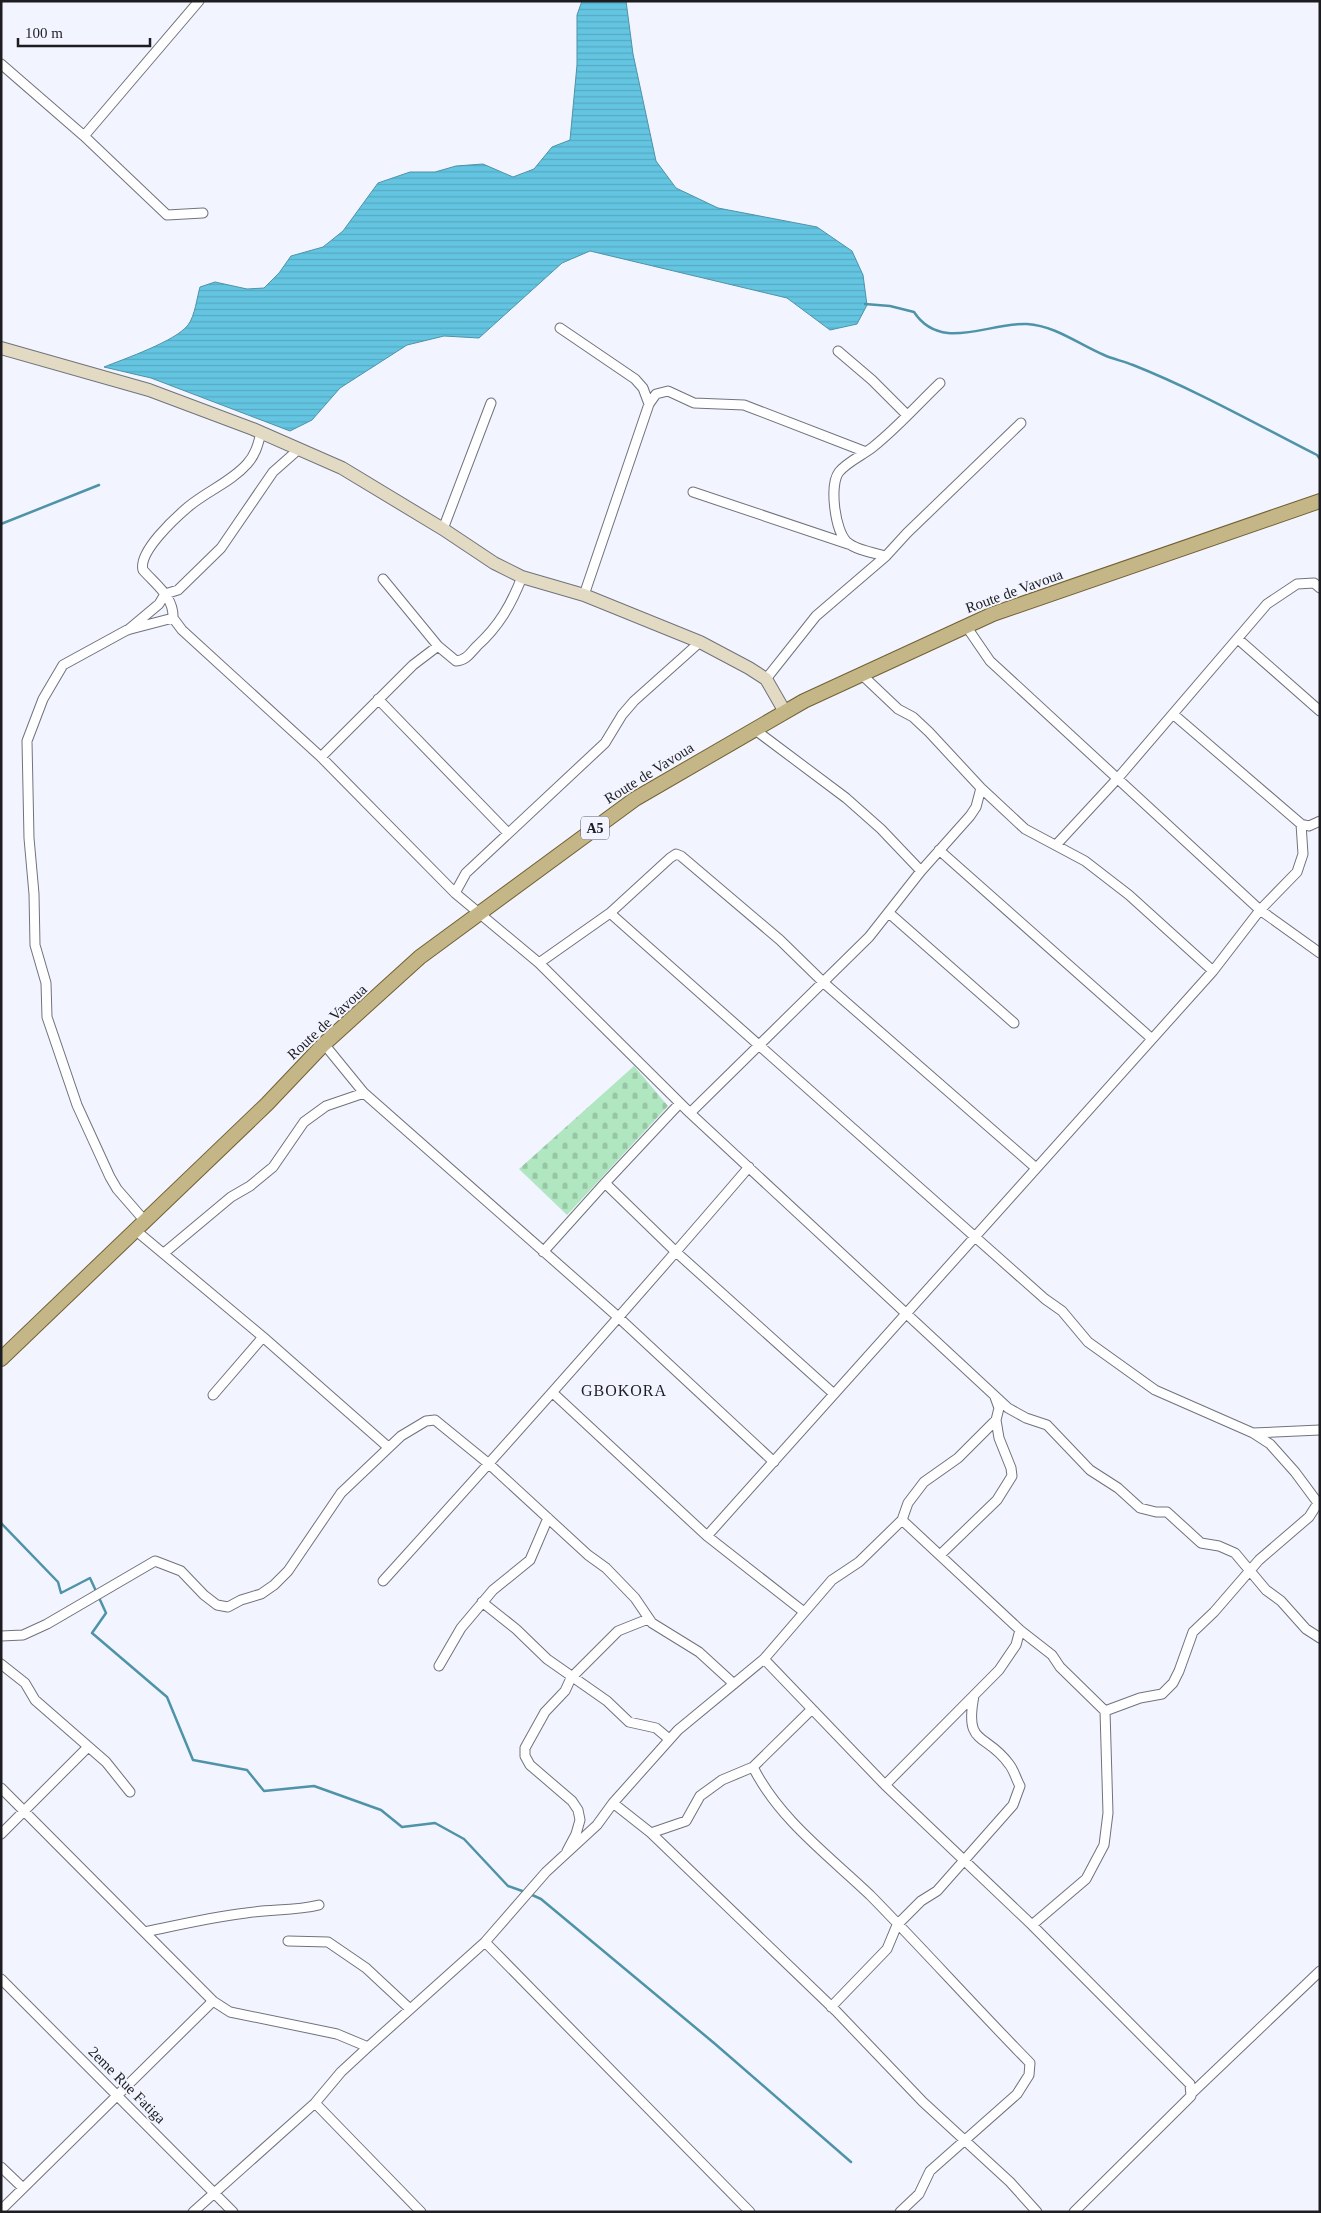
<svg xmlns="http://www.w3.org/2000/svg" width="1321" height="2213" font-family="'Times New Roman',serif">
<defs>
<pattern id="cemetery-stones" width="16" height="16" patternUnits="userSpaceOnUse" patternTransform="scale(1.25)"><rect width="16" height="16" fill="#b0e7c0"/><path d="M2 7V4a2 2 0 0 1 4 0v3zM10 15v-3a2 2 0 0 1 4 0v3z" fill="#97c6a5"/></pattern>
<pattern id="water-rules" width="6" height="5" patternUnits="userSpaceOnUse" patternTransform="scale(1.25)"><rect width="6" height="5" fill="#63c5e1"/><path d="M0 2.5h6" fill="none" stroke="#56a9c1"/></pattern>
</defs>
<rect width="100%" height="100%" fill="#f2f4ff"/>
<path fill="url(#cemetery-stones)" d="M 634,1066 L 668,1106 L 567,1215 L 519,1169 Z"/>
<path fill="url(#water-rules)" stroke="#4e93a7" d="M 582,1 L 626,1 L 633,54 L 656,161 L 676,188 L 718,208 L 817,227 L 852,251 L 863,275 L 867,305 L 857,324 L 830,330 L 787,298 L 590,251 L 562,263 L 479,338 L 444,336 L 407,345 L 340,388 L 312,420 L 290,431 L 151,378 L 104,367 C 124,359 176,341 188,325 C 195,316 197,297 200,287 L 215,282 L 247,289 L 264,288 L 279,273 L 291,256 L 323,247 L 343,231 L 378,183 L 410,172 L 435,172 L 456,166 L 483,164 L 513,177 L 534,169 L 552,147 L 570,140 L 577,65 L 577,15 Z"/>
<g fill="none" stroke-linecap="round" stroke-linejoin="round">
<path stroke="#4e93a7" stroke-width="2.5" d="M 865,304 L 890,306 L 914,312 C 941,353 989,322 1027,324 C 1056,326 1078,344 1104,355 C 1113,359 1123,361 1133,365 C 1196,390 1256,424 1317,455 L 1320,459
M 1,524 L 99,485
M 1,1523 L 58,1582 L 61,1593 L 90,1578 L 106,1613 L 92,1633 L 167,1697 L 193,1760 L 247,1770 L 264,1791 L 314,1786 L 381,1810 L 402,1827 L 435,1823 L 464,1839 L 508,1886 L 525,1892
M 530,1894 L 541,1899 L 714,2043 L 851,2162"/>
<g stroke="#71737c" stroke-width="11">
<path id="street" d="M 199,1 L 84,136 L 167,215 L 203,213
M 1,64 L 84,136
M 560,328 L 635,379 L 643,388 L 649,404
M 838,351 L 872,380 L 907,415
M 261,433 C 258,444 256,454 247,464 C 231,482 207,491 188,507 C 175,518 138,552 143,570 C 156,585 174,597 173,618 L 182,630 L 321,757 L 455,893 L 539,963 L 690,1113 L 1008,1408 L 1026,1418 L 1047,1425 L 1090,1470 L 1118,1488 L 1140,1508 L 1156,1512 L 1167,1512 L 1201,1543 L 1219,1546 L 1235,1553 L 1266,1590 L 1281,1601 L 1306,1629 L 1320,1638
M 693,492 L 848,544
M 443,529 L 491,403
M 886,556 C 875,553 855,550 847,542 C 835,531 829,485 839,472 C 847,462 863,455 873,447 C 897,428 918,404 940,383
M 383,579 L 438,646
M 584,595 L 649,404 L 656,394 L 668,391 L 694,403 L 744,405 L 866,452
M 966,626 L 990,661 L 1260,910 L 1320,953
M 128,630 L 159,604 L 165,594 L 178,590 L 221,548 L 273,472 L 299,449
M 1238,639 L 1320,711
M 860,673 L 898,709 L 913,717 L 929,732 L 981,788 L 1025,829 L 1085,861 L 1129,895 L 1213,971
M 766,679 L 816,616 L 886,556 L 907,533 L 1021,423
M 378,699 L 508,833
M 1173,714 L 1301,824 L 1309,826 L 1320,821
M 754,729 L 846,798 L 881,829 L 921,871
M 321,757 L 413,665 L 438,646 L 456,661 C 467,660 470,653 477,646 C 499,626 511,605 522,577
M 1056,845 L 1118,778 L 1267,604 L 1297,584 L 1314,583 L 1320,588
M 939,850 L 1151,1038
M 455,893 L 466,873 L 605,743 L 622,715 L 634,701 L 700,642
M 610,913 L 670,858 L 676,854 L 681,856 L 780,940 L 824,983 L 1036,1168
M 889,913 L 1014,1023
M 539,963 L 610,913 L 1045,1299 L 1062,1311 L 1088,1342 L 1155,1390 L 1253,1433 L 1270,1444 L 1295,1472 L 1318,1503 L 1309,1517 L 1259,1560 L 1214,1612 L 1193,1632 L 1179,1671 L 1173,1683 L 1162,1694 L 1140,1698 L 1105,1711
M 324,1044 L 364,1093 L 617,1316 L 774,1462
M 690,1113 L 869,937 L 921,871 L 970,816 L 976,807 L 981,788
M 605,1183 L 676,1252 L 834,1394
M 144,1220 L 117,1189 L 110,1177 L 77,1105 L 47,1017 L 46,983 L 35,945 L 34,894 L 29,838 L 27,741 L 43,699 L 63,665 L 127,630 L 173,618
M 134,1229 L 263,1337 L 213,1395
M 543,1252 L 605,1183 L 680,1103
M 164,1253 L 231,1197 L 250,1186 L 273,1167 L 304,1122 L 326,1106 L 364,1093
M 263,1337 L 388,1447
M 553,1393 L 707,1536 L 804,1612
M 1253,1433 L 1320,1430
M 902,1520 L 1020,1630 L 1052,1655 L 1060,1667 L 1105,1711 L 1108,1813 L 1104,1845 L 1086,1879 L 1032,1925
M 707,1536 L 1213,971 L 1260,910 L 1297,872 L 1303,854 L 1301,824
M 940,1555 L 997,1500 L 1012,1476 L 1011,1468 L 999,1438 L 996,1420
M 383,1581 C 507,1444 629,1307 749,1167
M 482,1602 L 516,1629 L 547,1659 L 607,1701 L 629,1722 L 656,1728 L 669,1739
M 1,1636 L 23,1635 L 47,1624 L 155,1561 L 181,1571 L 204,1595 L 217,1605 L 228,1607 L 241,1600 L 261,1594 L 274,1585 L 288,1571 L 341,1493 L 401,1436 L 426,1421 L 435,1420 L 489,1464 L 588,1555 L 606,1568 L 635,1598 L 652,1623 L 699,1652 L 734,1684
M 764,1659 L 885,1785 L 1032,1925 L 1190,2084 L 1191,2096 L 1074,2212
M 1,1664 L 25,1683 L 35,1700 L 106,1762 L 130,1792
M 439,1666 L 461,1628 L 493,1590 L 530,1560 L 548,1518
M 753,1767 C 779,1819 828,1855 870,1895 C 924,1950 976,2008 1030,2063 L 1029,2075 L 1017,2094 L 930,2171 L 919,2194 L 900,2212
M 885,1785 L 999,1670 L 1016,1645 L 1020,1630
M 1,1788 L 213,2001 L 230,2012 L 337,2034 L 368,2047
M 613,1803 L 651,1833 L 836,2011 L 923,2102 L 1010,2182 L 1037,2212
M 651,1833 L 686,1821 L 700,1796 L 722,1780 L 753,1767 L 812,1709
M 1,1834 L 88,1747
M 567,1851 L 576,1834 L 580,1820 L 578,1810 L 572,1801 L 530,1765 L 525,1756 L 525,1748 L 545,1712 L 565,1691 L 571,1678 L 618,1631 L 648,1619
M 145,1932 C 178,1925 212,1917 246,1913 C 271,1909 295,1911 319,1905
M 288,1941 L 328,1942 L 366,1968 L 410,2009
M 485,1942 L 750,2212
M 1,1979 L 233,2212
M 831,2007 L 887,1949 L 897,1925 L 921,1901 L 937,1891 L 1013,1805 L 1020,1786 C 1016,1779 1014,1770 1009,1764 C 986,1732 964,1747 974,1696
M 1192,2093 L 1320,1971
M 315,2103 L 421,2212
M 1,2167 L 23,2188
M 1,2210 L 213,2001
M 193,2212 L 315,2103 L 341,2072 L 368,2047 L 485,1942 L 546,1872 L 597,1825 L 613,1803 L 678,1730 L 764,1659 L 832,1580 L 859,1562 L 902,1520 L 908,1503 L 924,1482 L 958,1458 L 996,1420 L 999,1408 L 995,1397"/>
</g>
<g stroke="#71737c" stroke-width="14">
<path id="secondary" d="M 1,348 L 149,390 L 253,429 L 342,468 L 443,529 L 494,563 L 522,577 L 584,595 L 700,642 L 749,668 L 766,679 L 785,712"/>
</g>
<g stroke="#726130" stroke-width="16">
<path id="primary" d="M 1,1359 L 267,1104 L 324,1044 L 420,957 L 635,799 L 804,701 L 993,614 L 1320,501"/>
</g>
<use href="#street" stroke="#fff" stroke-width="9"/>
<use href="#secondary" stroke="#e2dac3" stroke-width="12"/>
<use href="#primary" stroke="#c5b688" stroke-width="14"/>
</g>
<g text-anchor="middle" stroke-width="4" stroke-linejoin="round" paint-order="stroke">
<rect fill="#f2f4ff" stroke="#5d5e64" stroke-width="1" x="581" y="816.5" width="28" height="23" rx="4"/>
<g font-size="14" font-weight="bold" fill="#1d1d21">
<text x="595" y="833">A5</text>
</g>
<g font-size="15" fill="#1d1d21" stroke="#f2f4ff">
<text transform="translate(1014 591) rotate(-20)" y="5">Route de Vavoua</text>
<text transform="translate(649 773) rotate(-32)" y="5">Route de Vavoua</text>
<text transform="translate(327 1022) rotate(-43)" y="5">Route de Vavoua</text>
<text transform="translate(127 2085) rotate(45)" y="5">2eme Rue Fatiga</text>
</g>
<g font-size="16" letter-spacing="1" fill="#1d1d21" stroke="#f2f4ff">
<text x="624" y="1396">GBOKORA</text>
</g>
</g>
<rect width="1321" height="2213" fill="none" stroke="#1d1d21" stroke-width="5"/>
<path d="M18 38v8h132v-8" fill="none" stroke="#1d1d21" stroke-width="2.5"/>
<text x="25" y="38" font-size="15" fill="#1d1d21" stroke="#f2f4ff" stroke-width="4" paint-order="stroke">100 m</text>
</svg>
